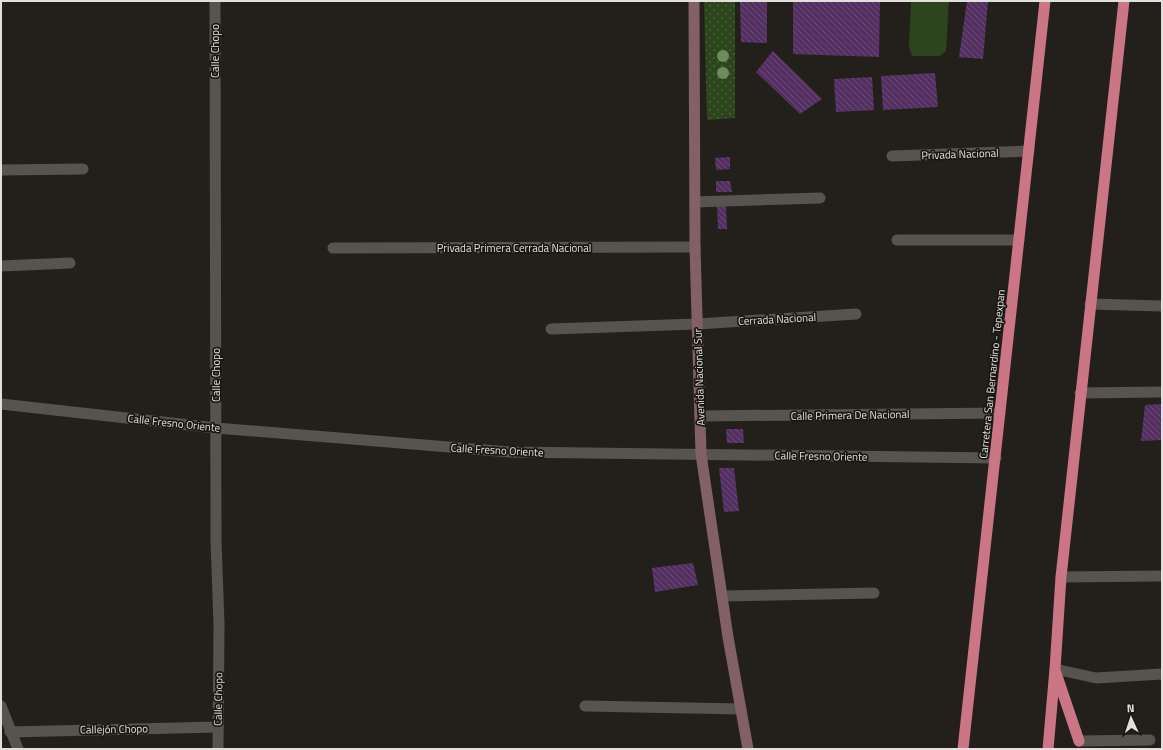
<svg xmlns="http://www.w3.org/2000/svg" width="1163" height="750" font-family="'Titillium Web',sans-serif">
<defs>
<pattern id="grass-dots" width="8" height="8" patternUnits="userSpaceOnUse"><rect width="8" height="8" fill="#2d451d"/><path d="M2 2h.1M6 6h.1" fill="none" stroke="#4b603d" stroke-width="1.8" stroke-linecap="round"/></pattern>
<pattern id="building-back-hatch" width="6" height="6" patternUnits="userSpaceOnUse"><rect width="6" height="6" fill="#542f62"/><path d="M-1 5l2 2M0 0l6 6M5-1l2 2" fill="none" stroke="#6c4d78"/></pattern>
</defs>
<rect width="100%" height="100%" fill="#23201c"/>
<path fill="url(#grass-dots)" d="M 704,1 L 735,1 L 735,118 L 707,120 Z"/>
<path fill="#2d451d" d="M 911,1 L 949,1 L 946,51 L 940,56 L 912,56 L 909,47 Z"/>
<path fill="url(#building-back-hatch)" d="M 740,1 L 767,1 L 767,43 L 741,42 Z
M 793,1 L 880,1 L 879,57 L 793,54 Z
M 967,1 L 988,1 L 983,59 L 959,57 Z
M 773,51 L 822,99 L 800,114 L 756,72 Z
M 935,73 L 938,107 L 883,110 L 881,76 Z
M 872,77 L 874,110 L 836,112 L 834,79 Z
M 730,157 L 730,169 L 716,170 L 715,158 Z
M 716,181 L 730,181 L 732,192 L 716,192 Z
M 717,206 L 726,206 L 727,229 L 718,229 Z
M 1162,404 L 1162,440 L 1141,441 L 1145,405 Z
M 726,429 L 743,429 L 744,443 L 727,443 Z
M 719,468 L 734,468 L 739,511 L 724,512 Z
M 693,563 L 698,585 L 655,592 L 652,568 Z"/>
<g fill="none" stroke-linecap="round" stroke-linejoin="round">
<path stroke="#57534e" stroke-width="11" d="M 695,202 L 820,198
M 1090,304 L 1162,306
M 1080,393 L 1162,392
M 1055,669 L 1096,678 L 1162,674
M 10,732 L 218,727
M 1079,741 L 1150,740"/>
<path stroke="#57534e" stroke-width="11" d="M 215,1 L 216,540 L 219,624 L 218,749
M 892,156 L 1029,151
M 1,170 L 83,169
M 897,240 L 1019,240
M 333,248 L 695,247
M 1,266 L 70,263
M 551,329 L 697,324 L 856,314
M 700,416 L 1000,413
M 1061,577 L 1162,576
M 722,596 L 874,593
M 1,706 L 18,749
M 585,706 L 741,709"/>
<path stroke="#57534e" stroke-width="11" d="M 1,404 L 216,428 L 510,452 L 996,458"/>
<path stroke="#826063" stroke-width="11" d="M 694,1 L 695,247 L 701,454 L 728,637 L 748,749"/>
<path stroke="#ca7687" stroke-width="11" d="M 1056,673 L 1079,741
M 963,749 L 1045,1
M 1048,749 L 1055,669 L 1061,577 L 1124,1"/>
</g>
<g fill="#6f8b5a">
<circle cx="723" cy="56" r="6"/>
<circle cx="723" cy="73" r="6"/>
</g>
<g text-anchor="middle" stroke-width="3.5" stroke-linejoin="round" paint-order="stroke">
<g font-size="11" fill="#e2e0dd" stroke="#1a1713">
<text transform="translate(215 51) rotate(-90)" y="4">Calle Chopo</text>
<text transform="translate(960 154) rotate(-2)" y="4">Privada Nacional</text>
<text x="514" y="252">Privada Primera Cerrada Nacional</text>
<text transform="translate(777 319) rotate(-3)" y="4">Cerrada Nacional</text>
<text transform="translate(992 374) rotate(-84)" y="4">Carretera San Bernardino - Tepexpan</text>
<text transform="translate(216 375) rotate(-90)" y="4">Calle Chopo</text>
<text transform="translate(699 377) rotate(-92)" y="4">Avenida Nacional Sur</text>
<text transform="translate(850 415) rotate(-1)" y="4">Calle Primera De Nacional</text>
<text transform="translate(174 423) rotate(6)" y="4">Calle Fresno Oriente</text>
<text transform="translate(497 450) rotate(3)" y="4">Calle Fresno Oriente</text>
<text transform="translate(821 456) rotate(1)" y="4">Calle Fresno Oriente</text>
<text transform="translate(218 699) rotate(-89)" y="4">Calle Chopo</text>
<text transform="translate(114 729) rotate(-1)" y="4">Callejón Chopo</text>
</g>
</g>
<rect width="1163" height="750" fill="none" stroke="#e2e0dd" stroke-width="4"/>
<g transform="translate(1131 718) rotate(357)" stroke="#1a1713" stroke-width="3" paint-order="stroke">
<path d="M0-3L7 15L0 10L-7 15Z" fill="#e2e0dd"/>
<text y="-6" font-size="11" font-weight="bold" text-anchor="middle" fill="#e2e0dd">N</text>
</g>
</svg>
